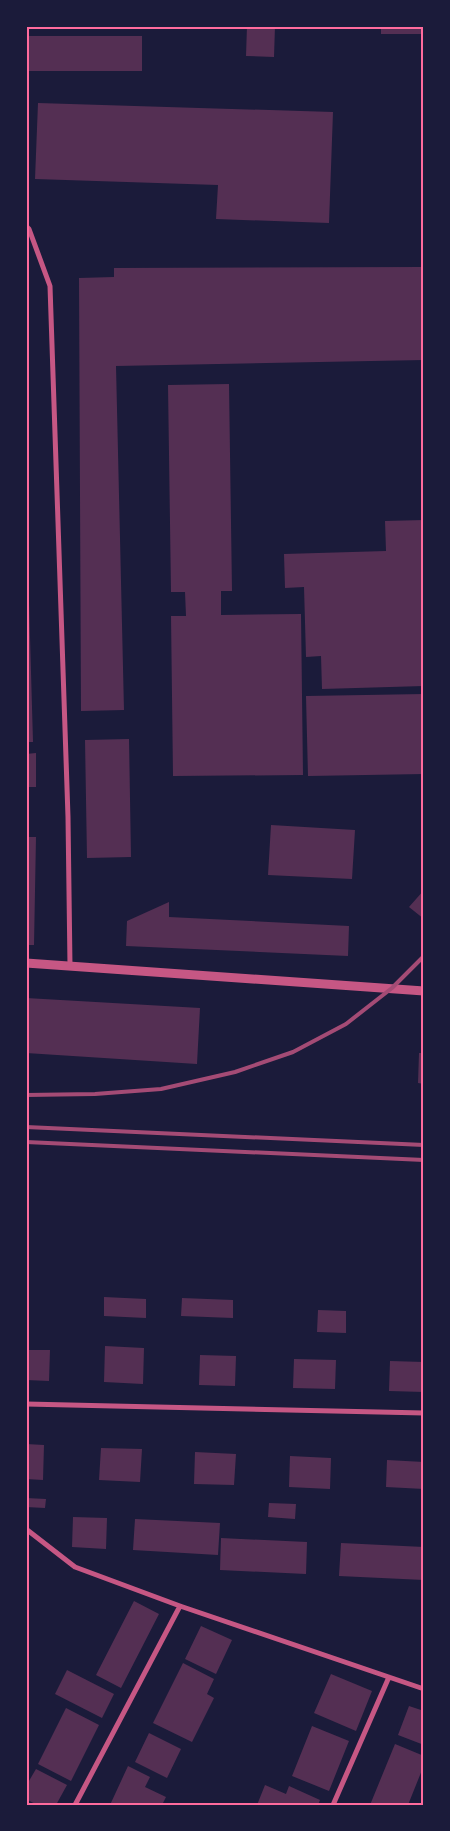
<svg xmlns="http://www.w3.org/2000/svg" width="450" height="1831" font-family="Rubik,sans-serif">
<rect width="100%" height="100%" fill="#1b1b3a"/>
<path fill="#542f53" d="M 247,26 L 275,26 L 274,57 L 246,56 Z
M 381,26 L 424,26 L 424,34 L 381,34 Z
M 26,36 L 142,36 L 142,71 L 26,71 Z
M 38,103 L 333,112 L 329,223 L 216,219 L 218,185 L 35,179 Z
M 424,267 L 424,360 L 116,366 L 124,710 L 81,711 L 79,278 L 114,277 L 114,268 Z
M 229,384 L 232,591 L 221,591 L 221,615 L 301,614 L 303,775 L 173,776 L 171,616 L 186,616 L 185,592 L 171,592 L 168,385 Z
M 424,520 L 424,686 L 322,689 L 321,656 L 306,657 L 304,587 L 285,588 L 284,554 L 386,551 L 385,521 Z
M 26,566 L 28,566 L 33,742 L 26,742 Z
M 424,694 L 424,774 L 308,776 L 306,696 Z
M 129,739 L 131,857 L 87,858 L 85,740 Z
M 36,753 L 36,787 L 26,787 L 26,754 Z
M 271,825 L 355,830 L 352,879 L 268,875 Z
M 26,837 L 36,837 L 34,945 L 26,945 Z
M 424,890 L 424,919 L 409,907 Z
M 169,902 L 169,917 L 349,926 L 348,956 L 126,946 L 127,921 Z
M 26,998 L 200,1008 L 197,1064 L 26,1053 Z
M 419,1053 L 424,1053 L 424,1084 L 418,1083 Z
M 104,1297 L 146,1299 L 146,1318 L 104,1316 Z
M 182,1298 L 233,1300 L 233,1318 L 181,1316 Z
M 318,1310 L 346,1311 L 346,1333 L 317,1332 Z
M 105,1346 L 144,1348 L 143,1384 L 104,1382 Z
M 26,1350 L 50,1350 L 49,1381 L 26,1380 Z
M 200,1355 L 236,1356 L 235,1386 L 199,1385 Z
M 294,1359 L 336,1360 L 335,1389 L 293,1388 Z
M 390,1361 L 424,1362 L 424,1392 L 389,1391 Z
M 26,1444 L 44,1445 L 43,1480 L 26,1479 Z
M 101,1448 L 142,1449 L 140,1482 L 99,1480 Z
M 195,1452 L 236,1454 L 234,1485 L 194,1484 Z
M 290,1456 L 331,1458 L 330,1489 L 289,1487 Z
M 387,1460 L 424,1462 L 424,1489 L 386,1487 Z
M 26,1498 L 46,1499 L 45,1508 L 26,1507 Z
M 269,1503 L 296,1504 L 295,1519 L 268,1517 Z
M 73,1517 L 107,1518 L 106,1549 L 72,1547 Z
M 135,1519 L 220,1523 L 218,1555 L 133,1550 Z
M 221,1538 L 307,1542 L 306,1574 L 220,1570 Z
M 341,1543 L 424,1547 L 424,1580 L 339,1576 Z
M 134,1601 L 159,1614 L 121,1688 L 96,1675 Z
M 201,1626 L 232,1640 L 216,1674 L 185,1659 Z
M 183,1663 L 214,1679 L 207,1694 L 214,1698 L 192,1742 L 153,1723 Z
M 67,1670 L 114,1694 L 102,1718 L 55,1694 Z
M 331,1674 L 372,1691 L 356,1731 L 314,1713 Z
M 409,1706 L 424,1711 L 424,1745 L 398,1735 Z
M 66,1708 L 99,1725 L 71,1781 L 38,1764 Z
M 312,1726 L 349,1741 L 329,1791 L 292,1776 Z
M 149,1733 L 181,1749 L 167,1778 L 135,1762 Z
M 395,1744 L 424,1756 L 424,1765 L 408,1805 L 370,1805 Z
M 128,1766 L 150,1777 L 145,1787 L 166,1797 L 162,1805 L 110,1805 Z
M 36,1769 L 67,1785 L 56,1805 L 37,1805 L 26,1799 L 26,1786 Z
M 265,1785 L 286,1794 L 289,1786 L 320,1800 L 318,1805 L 257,1805 Z"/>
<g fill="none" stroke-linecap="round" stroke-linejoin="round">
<path stroke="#c65784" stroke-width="5" d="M 26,226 L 29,229 L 50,286 L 68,817 L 70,966
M 26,1404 L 424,1413
M 26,1529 L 75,1567 L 180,1606 L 424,1689
M 75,1805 L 180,1606
M 333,1805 L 389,1677"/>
<path stroke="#c65784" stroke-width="9" d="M 26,963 L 424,991"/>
<path stroke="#a44b75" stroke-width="4" d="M 26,1095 L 95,1094 L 161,1089 L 235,1072 L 293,1052 L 346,1024 L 392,988 L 424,956
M 26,1127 L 424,1145
M 26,1142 L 424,1160"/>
</g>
<rect width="450" height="1831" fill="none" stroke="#1b1b3a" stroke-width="55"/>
<rect x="28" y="28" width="394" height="1776" fill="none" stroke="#ff6b9d" stroke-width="2"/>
</svg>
